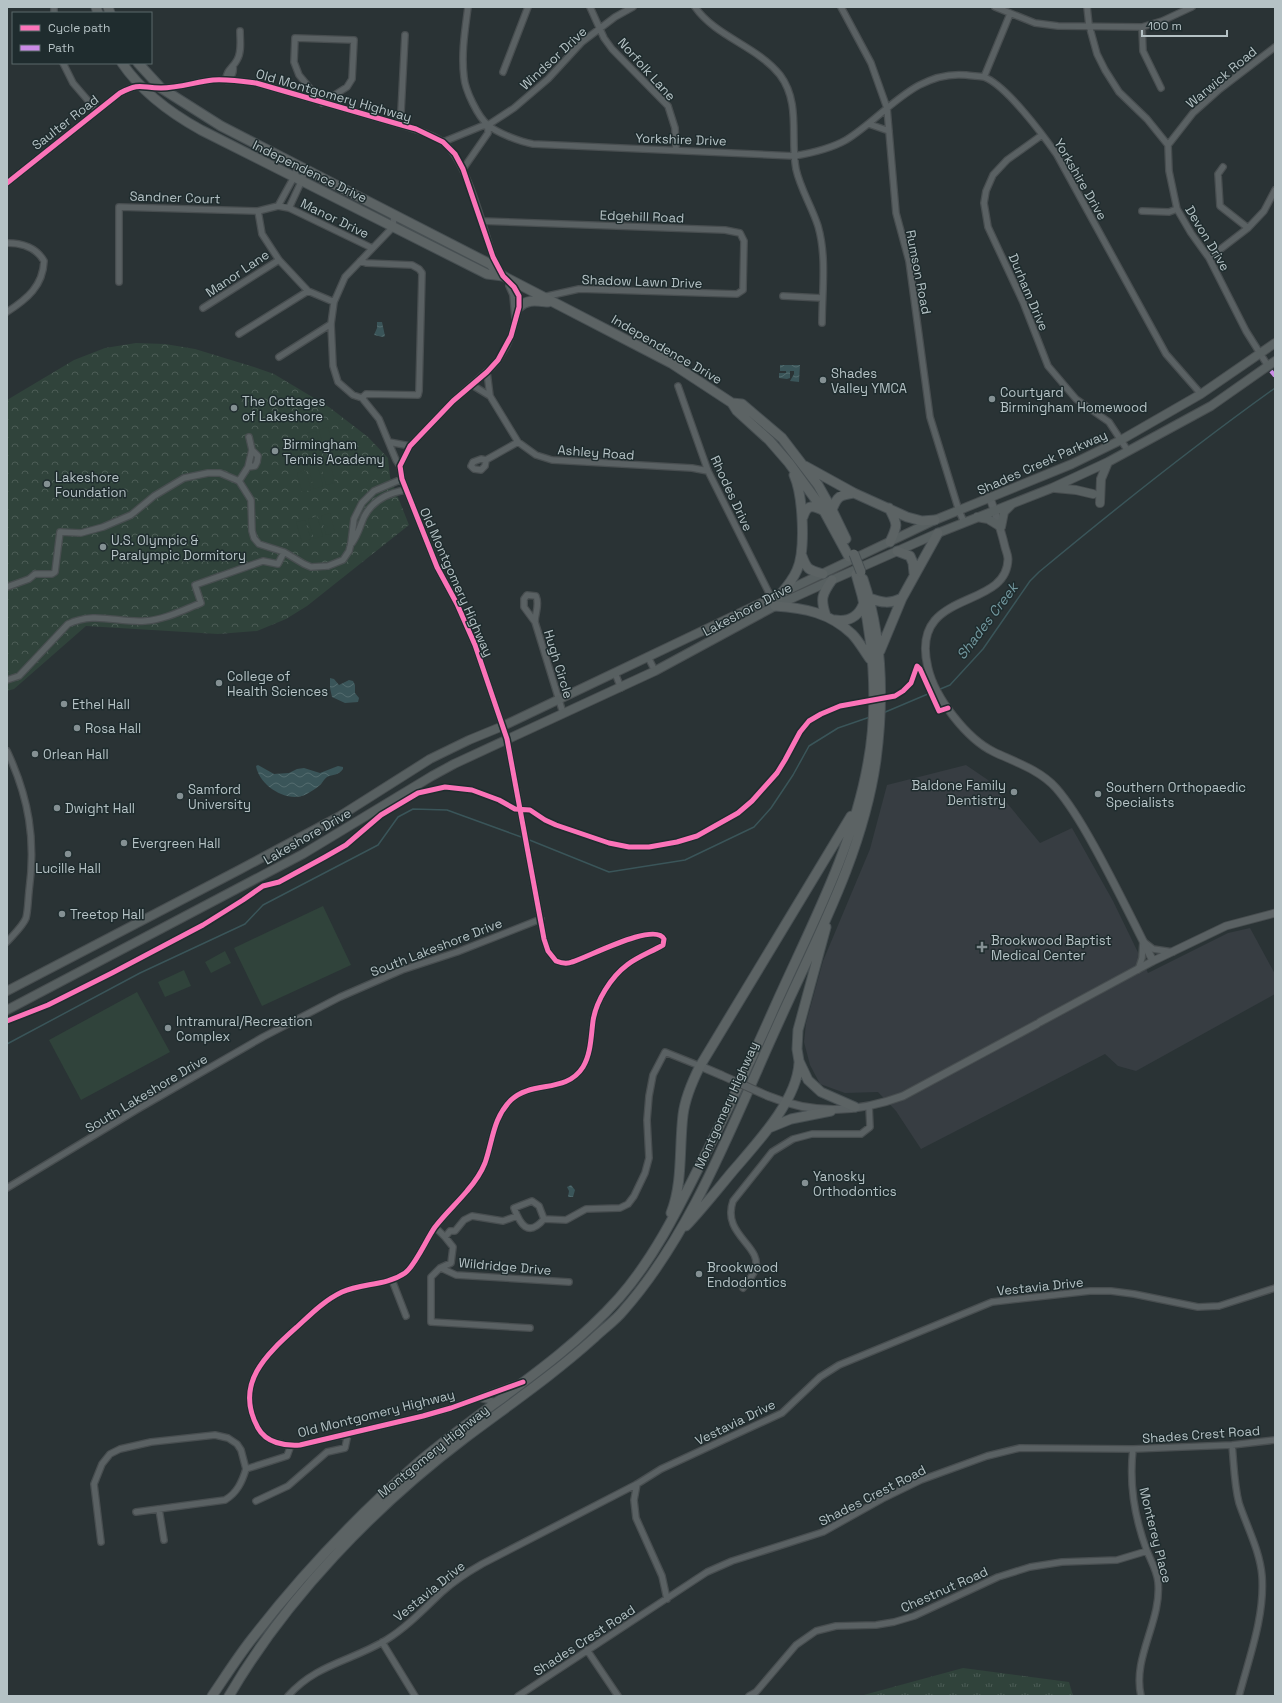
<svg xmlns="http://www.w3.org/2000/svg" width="1282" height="1703" font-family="'Space Grotesk',sans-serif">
<defs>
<pattern id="grass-tufts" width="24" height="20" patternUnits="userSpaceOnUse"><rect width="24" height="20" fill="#30433b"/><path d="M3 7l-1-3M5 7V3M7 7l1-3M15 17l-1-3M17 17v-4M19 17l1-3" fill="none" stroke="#4c5c56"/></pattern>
<pattern id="forest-crowns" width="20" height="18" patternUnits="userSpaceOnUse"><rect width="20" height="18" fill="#30433b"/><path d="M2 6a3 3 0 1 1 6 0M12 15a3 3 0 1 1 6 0" fill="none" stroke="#4c5c56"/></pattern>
<pattern id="water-waves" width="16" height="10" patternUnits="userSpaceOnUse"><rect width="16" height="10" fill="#3a5559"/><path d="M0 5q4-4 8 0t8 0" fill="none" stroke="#546c6f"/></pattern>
</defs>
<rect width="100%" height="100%" fill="#2a3335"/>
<path fill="#373d42" d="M 966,765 L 988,780 L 1040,843 L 1072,828 L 1113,901 L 1148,973 L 1228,933 L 1250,928 L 1275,974 L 1275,994 L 1136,1071 L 1118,1066 L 1105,1054 L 921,1149 L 896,1111 L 878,1092 L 845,1093 L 820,1084 L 810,1065 L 804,1042 L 806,1023 L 823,961 L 870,849 L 887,785 Z"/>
<path fill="url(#grass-tufts)" d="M 963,1668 L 1069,1682 L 1073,1696 L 860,1696 Z"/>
<path fill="url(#forest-crowns)" d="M 136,343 L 165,344 L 195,349 L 254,367 L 274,374 L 329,407 L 368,437 L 388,458 L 390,477 L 409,525 L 307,606 L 286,619 L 257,631 L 218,634 L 86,626 L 14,689 L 7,691 L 7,400 L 74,360 L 105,348 Z"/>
<path fill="#30433b" d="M 328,427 L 333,447 L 324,449 L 319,430 Z
M 316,431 L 321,450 L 312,453 L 307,433 Z
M 330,463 L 335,483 L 326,485 L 321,466 Z
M 318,467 L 323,486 L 314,489 L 309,469 Z
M 306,470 L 311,490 L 302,492 L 297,473 Z
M 330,513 L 335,533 L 326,535 L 321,516 Z
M 317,516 L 323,536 L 314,539 L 308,519 Z
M 305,520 L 311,539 L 302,542 L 296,522 Z
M 323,906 L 351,965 L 262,1006 L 234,948 Z
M 225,951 L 231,963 L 211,973 L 205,962 Z
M 184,970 L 191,986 L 165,997 L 158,982 Z
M 137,992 L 170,1052 L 81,1100 L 49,1040 Z"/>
<path fill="url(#water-waves)" d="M 377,322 L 382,322 L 385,336 L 383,337 L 374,335 L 377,328 Z
M 780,365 L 800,365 L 799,382 L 790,381 L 794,374 L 794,371 L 790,371 L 790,378 L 787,379 L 779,378 L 779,373 L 786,373 L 786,371 L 780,371 Z
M 330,678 L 334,679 L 339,685 L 349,680 L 353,681 L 355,685 L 355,693 L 359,698 L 358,702 L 345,703 L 332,697 L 330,688 Z
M 258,765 L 274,774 L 289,773 L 297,769 L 304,768 L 320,773 L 338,766 L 343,767 L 343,769 C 338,776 333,774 327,777 C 324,779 323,782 321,784 C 316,789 310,792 305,795 C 286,803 259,785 256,766 Z
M 571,1185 L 575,1190 L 573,1197 L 568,1197 L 569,1191 L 567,1187 Z"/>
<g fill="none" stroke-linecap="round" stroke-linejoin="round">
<path stroke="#3a5559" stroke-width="1.5" d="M 938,690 L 950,685 L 983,649 L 1030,581 L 1039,572 C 1116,508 1194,446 1275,388
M 883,713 L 935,691
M 527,839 L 609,872 L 685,860 L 754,827 L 771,808 L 793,775 L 809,746 L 838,728 L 870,717
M 7,1044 L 140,973 L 245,924 L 263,905 L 378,845 L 398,817 L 413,809 L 447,810 L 524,838"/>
<g stroke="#484e50" stroke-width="8">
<path id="minor" d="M 468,7 C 465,30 461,54 464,77 C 465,90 478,117 488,125 C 497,133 521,142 533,144 L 794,156 C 812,153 830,149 846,140 C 885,116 915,70 966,75 C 972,76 979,76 984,77 C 1006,85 1043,135 1057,155 L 1166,354 L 1201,394
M 590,7 L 604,38 L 612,49 L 668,106 L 675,128 L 676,149
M 695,7 C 716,37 757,46 780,75 C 801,103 790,138 796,169 C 800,188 812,207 818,226 C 827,257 822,292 822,323
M 841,7 L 871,63 L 887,108 L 896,213 L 909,261 L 930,417 L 959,511 L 964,522
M 995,7 L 1035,23 L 1058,26 L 1142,27 L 1162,21 L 1192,7
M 1087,7 L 1089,25 L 1097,54 L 1105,70 L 1119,92 L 1147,119 L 1168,145 L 1169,171 L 1177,209 L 1191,233 L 1209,258 L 1246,331 L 1268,366
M 54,13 L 54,7
M 1142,27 L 1143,51 L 1161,88
M 295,38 L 354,40 L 352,79 L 347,87 L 322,103 L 299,75 L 294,62 Z
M 63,63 L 73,83 L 97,111
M 503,72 L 528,7
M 984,77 L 1010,14
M 226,80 C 226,70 233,68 237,60 C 242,52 240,40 240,31
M 226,80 C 232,76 234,73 233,66
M 398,124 L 401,112 L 405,35
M 869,124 L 889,131
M 1042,135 L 1007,160 L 993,175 L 986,191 L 984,203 L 988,227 L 1023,302 L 1048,366 L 1076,399 L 1109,422 L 1128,451
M 443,142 L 482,126 L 488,125 L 514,108 L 548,79 L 582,42 L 615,17 L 633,7
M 1168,145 L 1193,113 L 1220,89 L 1275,47
M 1223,167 L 1218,174 L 1220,206 L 1248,228
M 463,169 L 488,133 L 488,125
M 7,183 L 120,93 C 141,82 141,88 161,88 C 178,88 196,82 213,80 C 227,79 241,81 256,83 L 398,124 C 411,128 433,134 444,143 C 467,161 483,227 493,257 L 500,271
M 278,206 L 294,177 L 298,166
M 289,208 L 302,180 L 305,169
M 258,211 L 262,234 L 279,260 L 308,291 L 334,302
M 1142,211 L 1169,212 L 1177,209
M 394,214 L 393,227 L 345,277 L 334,302 L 331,324 L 333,366 L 338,382 L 353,395 L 362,398 L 379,419 L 396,460 L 400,466
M 481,221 L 725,230 L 740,233 L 744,241 L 743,287 L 743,290 L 737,294 L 579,289 L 543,297
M 7,243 C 22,243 36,247 44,261 C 43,286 27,299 7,312
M 1209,258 L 1248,228 L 1264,211 L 1275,190
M 360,261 L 366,263 L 412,265 L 419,269 L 422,273 L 419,391 L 418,395 L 366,394 L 362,398
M 508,281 L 519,296 L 519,307 L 511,336 L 506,347 L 498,360 L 491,368 L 453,401 L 410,446 L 400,466 L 402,479 L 437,567 L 457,604 L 475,645 L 507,739 L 544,939 L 548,951 L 556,961 C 561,963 567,964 572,962 C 587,958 655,921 664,939 L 663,945 C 651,952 637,957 627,965 C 611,977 596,1001 593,1021 C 591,1036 591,1054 583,1067 C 566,1094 532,1080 511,1100 C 493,1118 493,1140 485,1163 C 481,1173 474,1183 467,1191 C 457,1203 445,1214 435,1227 C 427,1238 415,1266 405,1273 C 386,1286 362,1283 342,1292 C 325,1300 312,1313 298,1326 C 268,1353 233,1383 258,1428 C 266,1443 285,1446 300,1445 L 423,1416 L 451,1408 L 517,1384
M 119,282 L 119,207 L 258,211 L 278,206 L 289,208 L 372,248
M 509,286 L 513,295 L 515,318
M 783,296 L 822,298
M 203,308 L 279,260
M 239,334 L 308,291
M 279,357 L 331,324
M 487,372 L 490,396 L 518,442 L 536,455 L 552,460 L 692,468 L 708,471
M 472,385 L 490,396
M 678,386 L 708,471 L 773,601
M 389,442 L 410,446
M 481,459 L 486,460 L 485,466 L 481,470 L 474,469 L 471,466 L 473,462 Z
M 486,460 L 518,442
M 248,467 L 252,450
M 239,481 L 248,467 L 255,466 L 257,462 L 258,456 L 252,450 L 249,437
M 352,543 C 358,535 360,526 364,517 C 372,501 388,493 405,490
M 7,587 L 29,579 L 35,574 L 52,574 L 55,572 L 60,532 L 81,533 L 103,527 L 131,515 L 154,496 L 184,478 L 208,473 L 220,473 L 239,481 L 251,500 L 252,531 L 254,538 L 259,544 L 284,552 L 304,564 L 311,567 L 328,566 L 343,560 L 349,551 L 351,543 L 354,519 L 362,503 L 374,491 L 402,479
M 527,595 L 536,596 C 540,605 535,613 535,622 L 524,607 L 524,599 Z
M 535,622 L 563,713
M 648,657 L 655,671
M 615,673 L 621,688
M 7,680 L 19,676 L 68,624 C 95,611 117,623 145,621 C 164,620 183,610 201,603 L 195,585 L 263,561 L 278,564 L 284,552
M 7,751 C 29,798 36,840 29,891 C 28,900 28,910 26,918 C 23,926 12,936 7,942
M 1144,942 L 1153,949 L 1173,952
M 1138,970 L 1142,958 L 1143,941
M 7,1188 L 138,1109 L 263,1037 L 340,997 L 402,970 L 457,952 L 541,919
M 544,1219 C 528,1238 520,1224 514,1208 L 532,1201 L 539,1206 L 544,1219 L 566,1220 L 586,1209 L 620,1208 L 628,1204 L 634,1196 L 645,1173 L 649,1158 L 647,1120 L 649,1096 L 653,1075 L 665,1052 L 700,1066
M 435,1227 L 445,1237 L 450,1231 L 455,1231 L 464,1220 L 472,1216 L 503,1221 L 517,1216
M 445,1237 L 453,1247 L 451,1263 L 440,1268 L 431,1277 L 431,1322 L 530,1328
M 441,1268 L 456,1275 L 569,1282
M 392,1280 L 406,1316
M 743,1288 C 747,1282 753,1276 755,1270 C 764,1246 721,1235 733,1201 L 772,1152 L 793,1139 L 812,1134 L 861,1134 L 870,1127 L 869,1106
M 480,1398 L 496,1402
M 1232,1445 C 1234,1464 1234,1484 1239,1503 C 1247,1527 1260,1551 1262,1576 C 1265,1616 1249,1658 1239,1696
M 1133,1449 C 1129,1483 1135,1519 1147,1551 C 1151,1561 1157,1571 1158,1582 C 1162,1621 1132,1657 1141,1696
M 637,1484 L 634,1500 L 636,1518 L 662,1576 L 667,1599
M 256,1501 L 288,1486 L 327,1452 L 345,1448 L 348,1434
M 159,1509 L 164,1540
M 136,1512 L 225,1500 C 237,1493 242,1482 246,1469 L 287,1456 L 291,1445
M 101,1542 L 94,1484 L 102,1464 L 110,1454 L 120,1449 L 151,1442 L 215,1435 L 228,1438 L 237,1444 L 241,1450 L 246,1469
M 382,1642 L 415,1696
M 587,1650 L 618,1696
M 288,1696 C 316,1664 352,1661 386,1640 C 407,1627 424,1609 442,1592 C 454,1581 468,1572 482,1564 L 637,1484 L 661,1469 L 782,1413 L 820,1377 L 839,1365 L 992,1302 L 1090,1291 L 1111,1291 L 1134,1294 L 1198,1307 L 1219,1306 L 1275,1288
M 518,1696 L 707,1572 L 732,1561 L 823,1532 L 882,1499 L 921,1480 L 987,1456 L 1020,1448 L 1133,1449 L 1232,1445 L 1275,1440
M 749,1696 L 756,1692 L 796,1645 L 816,1631 L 836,1626 L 876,1625 L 894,1622 L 914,1616 L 998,1577 L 1030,1567 L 1062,1562 L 1117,1560 L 1147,1551"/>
</g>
<g stroke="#484e50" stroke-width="9">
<path id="tertiary" d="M 990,498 C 996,515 1001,530 1005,547 C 1006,551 1008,555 1008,559 C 1007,612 908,587 928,668 C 935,698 967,739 994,752 C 1015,762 1040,770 1056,788 C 1071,805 1083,826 1094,846 C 1115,884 1134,923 1153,961
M 1040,1022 L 1153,961 L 1226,926 L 1275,913
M 700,1066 L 721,1075
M 768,1096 C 814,1115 857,1113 903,1096 L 1037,1024"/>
</g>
<g stroke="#484e50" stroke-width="10">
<path id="secondary" d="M 1055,488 L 1076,490 L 1093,494
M 1100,503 L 1101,479 L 1108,462
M 977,517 L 988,519 L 1001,527 L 1004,512 L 1012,504
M 7,991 L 239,870 L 340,816 L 430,759 L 469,740 L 503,726 L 935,520 L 1072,464 L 1121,440 L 1201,394 L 1275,343
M 7,1010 L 303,854 L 432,776 L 454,764 L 655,671 L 775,606 L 832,580 L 938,533 L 1052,488 L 1108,462 L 1211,406 L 1275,361"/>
</g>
<g stroke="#474f52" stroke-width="11">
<path id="primary" d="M 96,7 L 98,13
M 108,7 L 110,13
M 122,63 C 141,91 172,114 201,130 L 487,274 L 503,276
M 138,63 L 161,88 L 221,126 L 490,264 L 503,276 L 671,363 L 732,403 L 737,411 L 769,440 L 789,463 L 824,511 L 849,557
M 519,307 C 527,299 537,301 548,302
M 732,403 L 742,404 L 782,438 L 818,485 L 832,510 L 846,539
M 805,466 L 854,493 L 907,517 L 922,521 L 935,520
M 889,508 C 898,525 898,525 890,542
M 832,510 C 837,496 840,495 854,493
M 803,517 C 807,504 813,505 824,511
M 897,551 L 910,556 L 913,563 L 914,573
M 802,556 C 807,570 809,570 823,574
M 779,596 C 786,588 793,580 797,570 C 806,550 803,495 794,475
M 869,598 C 882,603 890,604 902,598
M 775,606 C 805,608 830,613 852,634 C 859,641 864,651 870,659
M 826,616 C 820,599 822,594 832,580
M 835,620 C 848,622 858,617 863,605
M 880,651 L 902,598 L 938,533
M 826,927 L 798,1030 L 797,1049 L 799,1061 L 808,1080 L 821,1092 L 855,1107
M 769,1128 L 791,1119 L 831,1111
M 671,1213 C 683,1183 679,1147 683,1115 C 685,1098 692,1082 700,1066 L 851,816
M 686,1226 C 702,1209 717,1190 732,1172 C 756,1144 797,1101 799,1063
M 212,1696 C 225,1677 237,1658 251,1640 C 301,1575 357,1516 419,1462 C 485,1406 561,1363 619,1298 C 654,1258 677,1211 700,1165 C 727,1112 752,1058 776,1004 C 811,926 853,848 868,763 C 879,705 874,630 856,574
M 229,1696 C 286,1598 375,1506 465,1438 C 509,1405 553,1375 594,1338 C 603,1329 615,1321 623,1311 C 693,1232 734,1120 777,1026 C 815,941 863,854 876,760 C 884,699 883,638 863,579"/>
</g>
<use href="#minor" stroke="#5a6163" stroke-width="5.5"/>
<use href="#tertiary" stroke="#5a6163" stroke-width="7"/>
<use href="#secondary" stroke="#586061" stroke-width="8"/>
<use href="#primary" stroke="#5c6364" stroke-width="9"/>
<g stroke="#484e50" stroke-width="9" stroke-linecap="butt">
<path id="tertiary-bridge" d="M 721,1075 L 768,1096"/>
</g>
<g stroke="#474f52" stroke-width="11" stroke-linecap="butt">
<path id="primary-bridge" d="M 854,554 L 861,572"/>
</g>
<use href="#tertiary-bridge" stroke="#5a6163" stroke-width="7"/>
<use href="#primary-bridge" stroke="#5c6364" stroke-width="9"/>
<path stroke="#ca8be6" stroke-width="4" stroke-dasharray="8 4" stroke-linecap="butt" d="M 1271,371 L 1275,376"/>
<g stroke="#1f2c2e" stroke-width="8">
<path id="cycleway" d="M 7,183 L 120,93 C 141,82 141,88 161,88 C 178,88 196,82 213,80 C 227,79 241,81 256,83 L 398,124 L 416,129 L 443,142 L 455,154 L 463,169 L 493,257 L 503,276 L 514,287 L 519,296 L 519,307 L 511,336 L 498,360 L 487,372 L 453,401 L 410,446 L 400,466 L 402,479 L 437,567 L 457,604 L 475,645 L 507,739 L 544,939 L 548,951 L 556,961 C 561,963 567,964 572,962 C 587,958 655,921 664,939 L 663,945 C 651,952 637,957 627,965 C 611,977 596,1001 593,1021 C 591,1036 591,1054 583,1067 C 566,1094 532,1080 511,1100 C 493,1118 493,1140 485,1163 C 481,1173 474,1183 467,1191 C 457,1203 445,1214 435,1227 C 427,1238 415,1266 405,1273 C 386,1286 362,1283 342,1292 C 325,1300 312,1313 298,1326 C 268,1353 233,1383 258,1428 C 266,1443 285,1446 300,1445 L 423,1416 L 451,1408 L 523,1382
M 7,1021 L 48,1005 L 112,973 L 203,925 L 243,900 L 263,886 L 279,882 L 325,857 L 346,845 L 381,815 L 418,793 L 445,787 L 472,790 L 499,800 L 515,809 L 530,810 L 545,820 L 556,825 L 609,843 L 629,847 L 649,847 L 677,842 L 697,836 L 738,813 L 752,801 L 777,773 L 785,760 L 800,732 L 809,721 L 821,714 L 840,706 L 895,696 L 903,691 L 911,683 L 917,666 L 920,669 L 939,711 L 948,708"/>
</g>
<use href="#cycleway" stroke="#fb73b8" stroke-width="5"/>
</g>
<g fill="#849093" stroke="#1f2c2e" stroke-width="1.5">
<circle cx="823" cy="380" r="4"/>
<circle cx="992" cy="399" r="4"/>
<circle cx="234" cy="408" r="4"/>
<circle cx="275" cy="451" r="4"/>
<circle cx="47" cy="484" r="4"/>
<circle cx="103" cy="547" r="4"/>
<circle cx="219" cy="683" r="4"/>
<circle cx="64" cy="704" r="4"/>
<circle cx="77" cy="728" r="4"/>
<circle cx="35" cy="754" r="4"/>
<circle cx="1014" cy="792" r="4"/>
<circle cx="1098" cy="794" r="4"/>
<circle cx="180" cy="796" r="4"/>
<circle cx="57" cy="808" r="4"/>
<circle cx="124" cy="843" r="4"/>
<circle cx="68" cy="854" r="4"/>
<circle cx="62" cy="914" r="4"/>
<path d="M980 941h4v4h4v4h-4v4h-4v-4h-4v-4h4z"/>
<circle cx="168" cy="1028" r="4"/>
<circle cx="805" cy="1183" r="4"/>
<circle cx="699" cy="1274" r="4"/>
</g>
<g text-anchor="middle" stroke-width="3" stroke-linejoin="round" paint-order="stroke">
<g font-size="13" fill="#b5c2c5" stroke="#1f2c2e">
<text transform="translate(553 58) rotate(-43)" y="5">Windsor Drive</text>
<text transform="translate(647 69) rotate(48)" y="5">Norfolk Lane</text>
<text transform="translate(1221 77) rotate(-40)" y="5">Warwick Road</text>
<text transform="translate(334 95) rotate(16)" y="5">Old Montgomery Highway</text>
<text transform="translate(65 122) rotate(-38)" y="5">Saulter Road</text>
<text transform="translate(681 139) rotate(2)" y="5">Yorkshire Drive</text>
<text transform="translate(310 171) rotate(26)" y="5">Independence Drive</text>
<text transform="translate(1081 179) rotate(60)" y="5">Yorkshire Drive</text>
<text transform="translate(175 197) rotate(2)" y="5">Sandner Court</text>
<text transform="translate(642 216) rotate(2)" y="5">Edgehill Road</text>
<text transform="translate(335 218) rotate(26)" y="5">Manor Drive</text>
<text transform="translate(1208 238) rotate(59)" y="5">Devon Drive</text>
<text transform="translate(919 272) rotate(79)" y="5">Rumson Road</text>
<text transform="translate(237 273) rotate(-34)" y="5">Manor Lane</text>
<text transform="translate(642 281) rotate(2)" y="5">Shadow Lawn Drive</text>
<text transform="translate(1029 292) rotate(67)" y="5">Durham Drive</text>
<text transform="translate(667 349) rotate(30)" y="5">Independence Drive</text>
<text transform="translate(596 452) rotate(4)" y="5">Ashley Road</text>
<text transform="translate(1042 462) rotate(-24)" y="5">Shades Creek Parkway</text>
<text transform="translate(732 493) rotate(65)" y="5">Rhodes Drive</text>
<text transform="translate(457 582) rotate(66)" y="5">Old Montgomery Highway</text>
<text transform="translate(747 609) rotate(-28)" y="5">Lakeshore Drive</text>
<text transform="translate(559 664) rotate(73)" y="5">Hugh Circle</text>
<text transform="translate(307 836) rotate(-30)" y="5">Lakeshore Drive</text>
<text transform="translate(436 947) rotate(-21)" y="5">South Lakeshore Drive</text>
<text transform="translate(146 1093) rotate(-31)" y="5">South Lakeshore Drive</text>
<text transform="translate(726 1105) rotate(-66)" y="5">Montgomery Highway</text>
<text transform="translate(505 1266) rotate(5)" y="5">Wildridge Drive</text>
<text transform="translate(1040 1286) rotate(-6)" y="5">Vestavia Drive</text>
<text transform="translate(376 1413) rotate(-14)" y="5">Old Montgomery Highway</text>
<text transform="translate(735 1422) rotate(-26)" y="5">Vestavia Drive</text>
<text transform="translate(1201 1434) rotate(-4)" y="5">Shades Crest Road</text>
<text transform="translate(433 1451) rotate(-39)" y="5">Montgomery Highway</text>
<text transform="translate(872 1495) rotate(-27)" y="5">Shades Crest Road</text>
<text transform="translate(1156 1535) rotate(76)" y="5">Monterey Place</text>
<text transform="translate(944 1589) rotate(-24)" y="5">Chestnut Road</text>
<text transform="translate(429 1591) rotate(-39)" y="5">Vestavia Drive</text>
<text transform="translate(584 1640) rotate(-33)" y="5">Shades Crest Road</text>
</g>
<g font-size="13" fill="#b5c2c5" stroke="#1f2c2e" text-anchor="start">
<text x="831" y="378">Shades<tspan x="831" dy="15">Valley YMCA</tspan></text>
<text x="1000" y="397">Courtyard<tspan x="1000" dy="15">Birmingham Homewood</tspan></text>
<text x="242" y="406">The Cottages<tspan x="242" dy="15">of Lakeshore</tspan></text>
<text x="283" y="449">Birmingham<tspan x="283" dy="15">Tennis Academy</tspan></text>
<text x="55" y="482">Lakeshore<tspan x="55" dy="15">Foundation</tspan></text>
<text x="111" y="545">U.S. Olympic &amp;<tspan x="111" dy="15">Paralympic Dormitory</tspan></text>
<text x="227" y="681">College of<tspan x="227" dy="15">Health Sciences</tspan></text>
<text x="72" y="709">Ethel Hall</text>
<text x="85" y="733">Rosa Hall</text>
<text x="43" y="759">Orlean Hall</text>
<text x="1006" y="790" text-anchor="end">Baldone Family<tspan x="1006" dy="15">Dentistry</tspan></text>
<text x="1106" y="792">Southern Orthopaedic<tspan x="1106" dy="15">Specialists</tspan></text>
<text x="188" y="794">Samford<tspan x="188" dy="15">University</tspan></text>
<text x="65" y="813">Dwight Hall</text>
<text x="132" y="848">Evergreen Hall</text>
<text x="68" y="873" text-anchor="middle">Lucille Hall</text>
<text x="70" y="919">Treetop Hall</text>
<text x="991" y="945">Brookwood Baptist<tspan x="991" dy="15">Medical Center</tspan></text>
<text x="176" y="1026">Intramural/Recreation<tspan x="176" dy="15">Complex</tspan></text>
<text x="813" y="1181">Yanosky<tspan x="813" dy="15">Orthodontics</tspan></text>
<text x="707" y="1272">Brookwood<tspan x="707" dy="15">Endodontics</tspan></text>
</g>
<g font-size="14" font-style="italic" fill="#73989f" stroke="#1f2c2e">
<text transform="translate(987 621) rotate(-53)" y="5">Shades Creek</text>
</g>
</g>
<rect width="1282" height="1703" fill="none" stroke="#b5c2c5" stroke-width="16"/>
<rect x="12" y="12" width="140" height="52" fill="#1f2c2e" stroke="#5b686a"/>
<rect x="20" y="25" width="20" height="6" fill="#fb73b8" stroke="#5b686a"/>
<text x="48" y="32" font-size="12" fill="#b5c2c5">Cycle path</text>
<rect x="20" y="45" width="20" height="6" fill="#ca8be6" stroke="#5b686a"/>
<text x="48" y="52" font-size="12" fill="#b5c2c5">Path</text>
<path d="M1142 30v6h85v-6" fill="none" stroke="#b5c2c5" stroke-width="2"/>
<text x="1148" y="30" font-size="12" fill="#b5c2c5" stroke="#1f2c2e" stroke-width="3" paint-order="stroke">100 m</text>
</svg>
